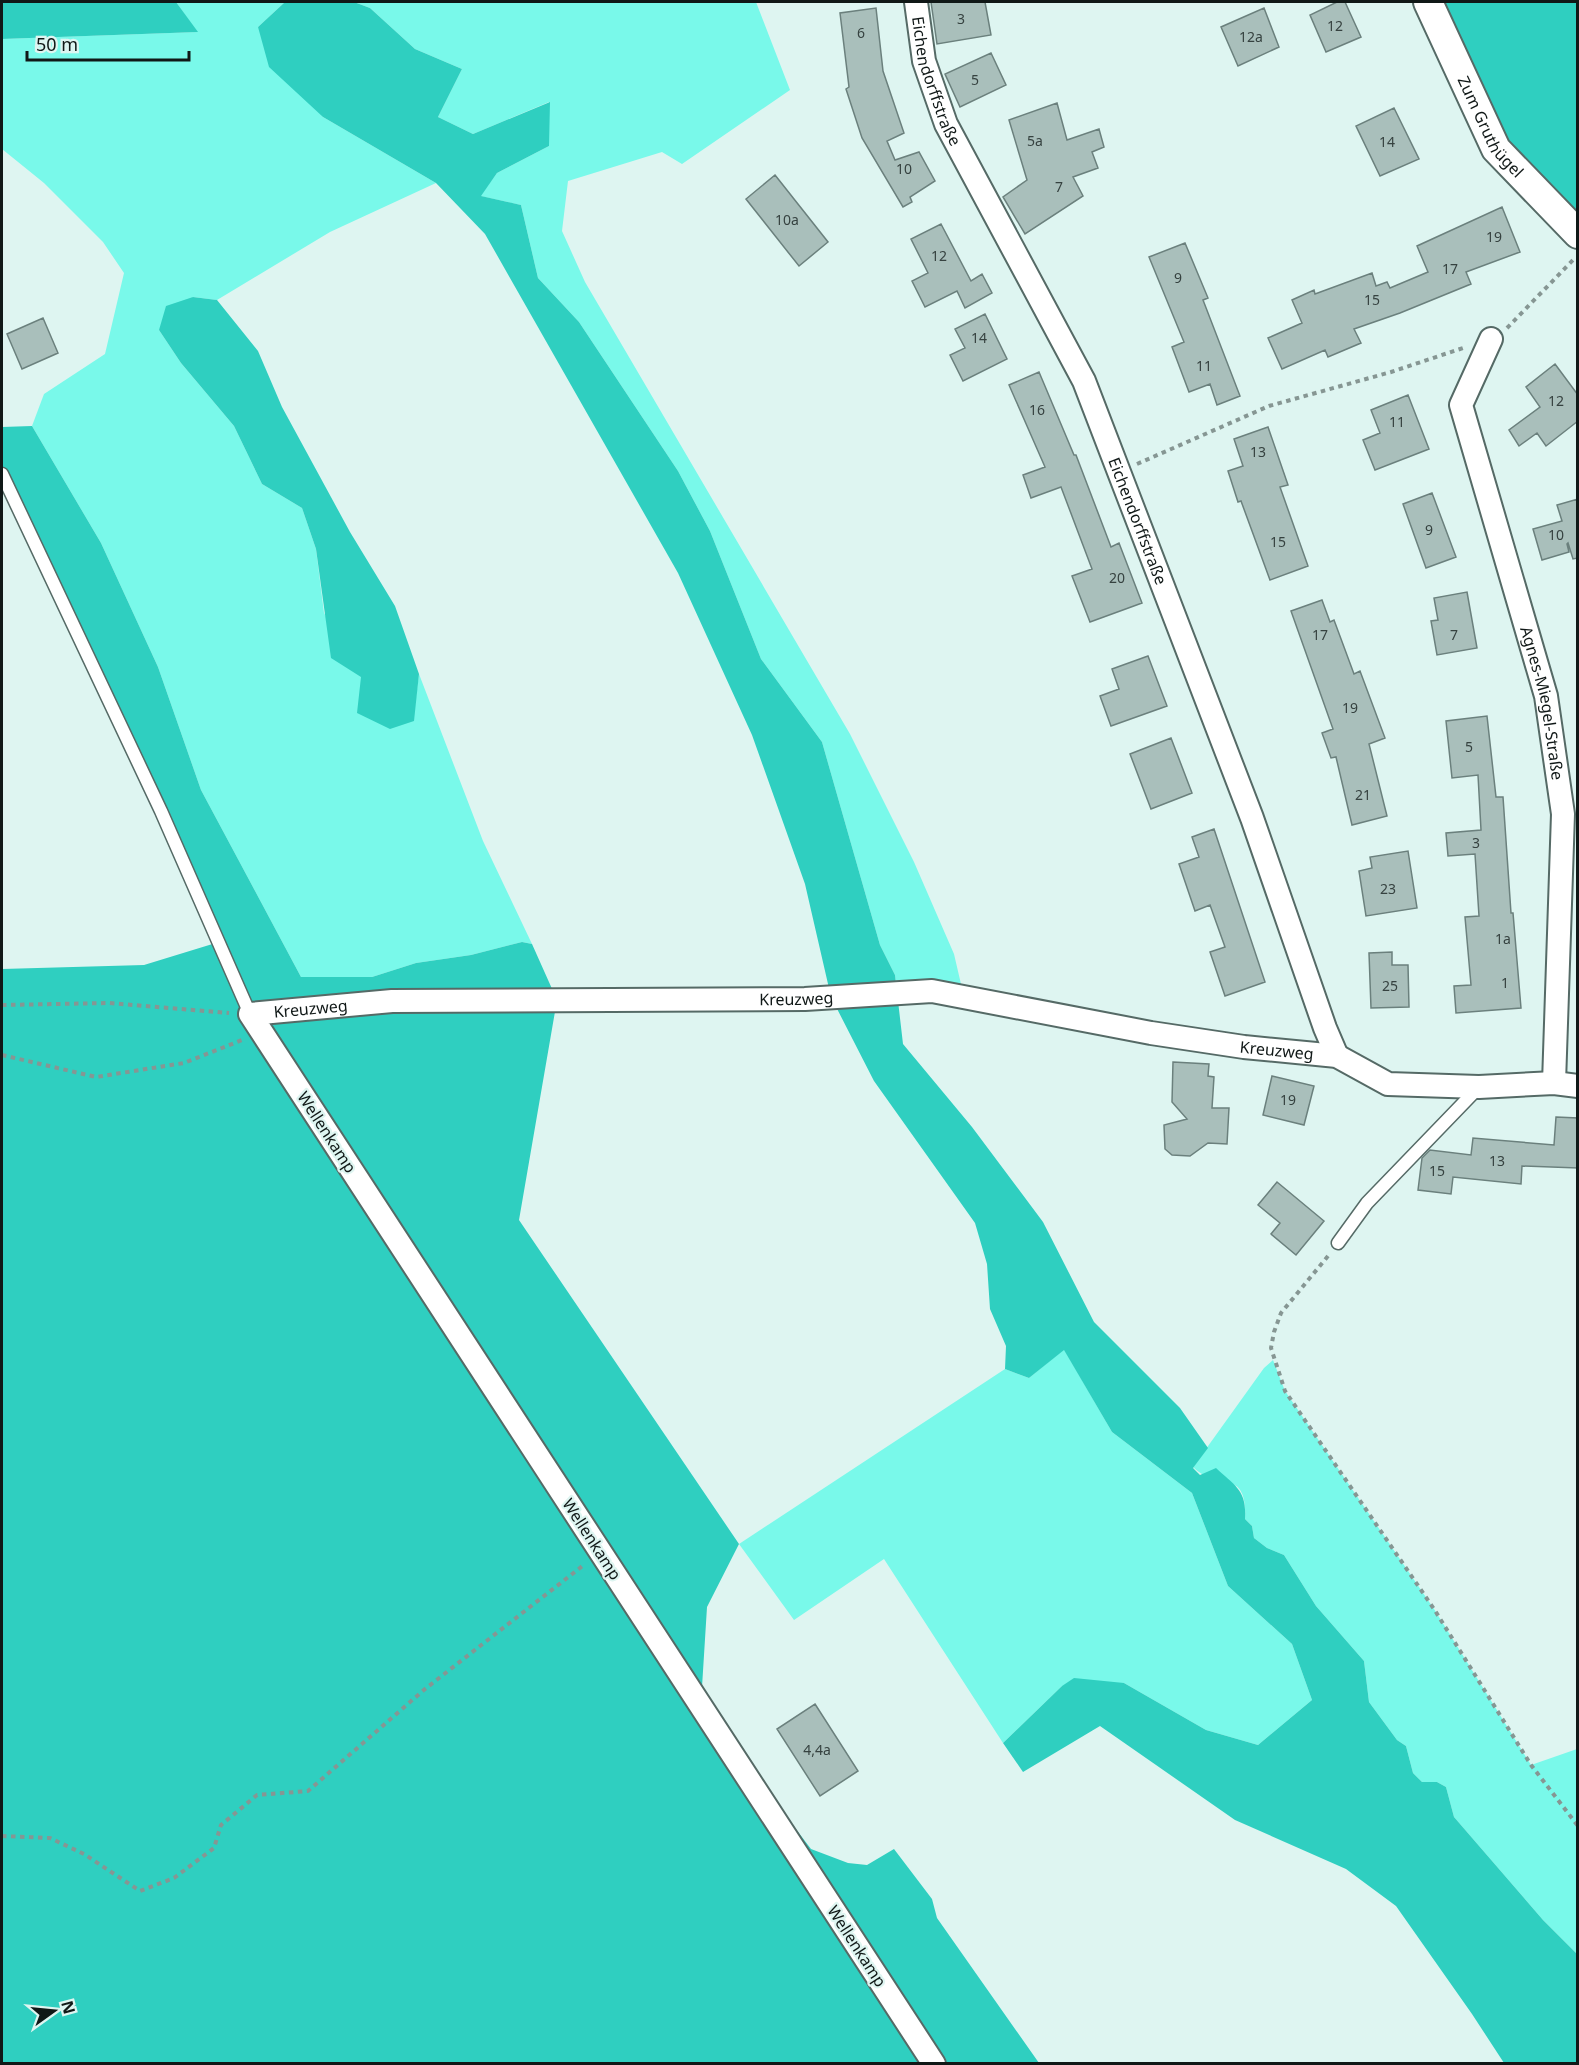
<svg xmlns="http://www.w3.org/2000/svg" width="1579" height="2065" font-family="'Noto Sans',sans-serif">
<rect width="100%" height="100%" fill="#def5f1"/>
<path fill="#79f9ea" d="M 176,2 L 285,2 L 258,27 L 323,117 L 436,183 L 330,232 L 217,300 L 193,297 L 159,330 L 181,363 L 234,426 L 262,484 L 302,508 L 316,549 L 324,613 L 361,676 L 413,721 L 419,674 L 483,841 L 532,944 L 522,942 L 471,955 L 416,963 L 372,977 L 301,977 L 201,790 L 158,667 L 101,543 L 32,426 L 44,394 L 105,354 L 124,273 L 103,242 L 44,183 L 2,149 L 2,39 L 197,32 Z
M 354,2 L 756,2 L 790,90 L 682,164 L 662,152 L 568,181 L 562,231 L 585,282 L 850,734 L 914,862 L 954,954 L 964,997 L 897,993 L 895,975 L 880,945 L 822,742 L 761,659 L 710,531 L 678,471 L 579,322 L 538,278 L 521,205 L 480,196 L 497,173 L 549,146 L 549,102 L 473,134 L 438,117 L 462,69 L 415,49 L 370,8 Z
M 1064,1349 L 1112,1432 L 1192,1493 L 1228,1586 L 1292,1644 L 1312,1700 L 1258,1745 L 1206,1730 L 1124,1683 L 1062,1686 L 1003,1743 L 884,1559 L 794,1620 L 739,1544 L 1005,1369 L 1029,1378 Z
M 1273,1360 L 1285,1391 L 1434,1609 L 1531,1765 L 1577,1749 L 1577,1954 L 1543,1920 L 1454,1817 L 1446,1787 L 1437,1782 L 1422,1782 L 1413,1773 L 1406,1746 L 1397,1740 L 1369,1702 L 1364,1661 L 1316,1606 L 1284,1555 L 1267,1548 L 1254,1538 L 1252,1526 L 1245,1519 C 1248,1466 1216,1491 1193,1467 L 1264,1368 Z"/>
<path fill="#2fcfc0" d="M 2,2 L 176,2 L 198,32 L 2,39 Z
M 285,2 L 354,2 L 370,8 L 415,49 L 462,69 L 438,117 L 473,134 L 550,102 L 549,146 L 497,173 L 481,196 L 521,205 L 538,278 L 579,322 L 678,471 L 710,531 L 761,659 L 822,742 L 880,945 L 895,975 L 903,1044 L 972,1127 L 1043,1222 L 1094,1322 L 1180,1408 L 1208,1448 L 1193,1468 L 1200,1475 L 1216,1468 C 1235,1486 1247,1490 1245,1519 L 1252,1526 L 1254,1538 L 1267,1548 L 1284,1555 L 1316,1606 L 1364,1661 L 1369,1702 L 1397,1740 L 1406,1746 L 1413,1773 L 1422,1782 L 1437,1782 L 1446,1787 L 1454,1817 L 1543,1920 L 1577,1954 L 1577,2063 L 1504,2063 L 1472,2014 L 1396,1906 L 1346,1869 L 1235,1820 L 1100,1726 L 1023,1772 L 1003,1743 L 1062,1686 L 1074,1678 L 1124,1683 L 1206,1730 L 1258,1745 L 1312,1700 L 1292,1644 L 1228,1586 L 1192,1493 L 1112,1432 L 1064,1350 L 1029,1378 L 1005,1369 L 1006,1346 L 990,1309 L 987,1264 L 975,1223 L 874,1081 L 831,997 L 805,884 L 752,735 L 678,573 L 485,234 L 436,183 L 323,117 L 269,67 L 258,27 Z
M 1428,2 L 1577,2 L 1577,234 L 1496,149 Z
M 193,297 L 217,300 L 258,351 L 282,407 L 350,532 L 395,606 L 419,674 L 414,721 L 390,729 L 357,713 L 361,677 L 331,658 L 316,549 L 302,508 L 262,484 L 234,426 L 181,363 L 159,330 L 166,306 Z
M 32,426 L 101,543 L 158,667 L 201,790 L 301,977 L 372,977 L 416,963 L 471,955 L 522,942 L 532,944 L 557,1000 L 519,1220 L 739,1544 L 707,1607 L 702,1687 L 770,1795 L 811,1849 L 848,1863 L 867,1865 L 894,1849 L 932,1899 L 937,1918 L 1039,2063 L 2,2063 L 2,969 L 144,965 L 219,942 L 2,474 L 2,427 Z"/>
<path fill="#a9bfbb" stroke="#6b807d" stroke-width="1.5" d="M 931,2 L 985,2 L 991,35 L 937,44 Z
M 1337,2 L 1345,2 L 1361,37 L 1326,52 L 1310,15 Z
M 876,8 L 883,71 L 904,133 L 887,141 L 895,160 L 919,152 L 935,181 L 910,197 L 912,202 L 903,207 L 862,138 L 846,89 L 849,87 L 840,13 Z
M 1264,8 L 1279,47 L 1238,66 L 1221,27 Z
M 991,53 L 1006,85 L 960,107 L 945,74 Z
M 1057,103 L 1067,140 L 1099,129 L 1104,147 L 1092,152 L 1098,168 L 1073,177 L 1083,196 L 1025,234 L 1003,197 L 1027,180 L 1009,120 Z
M 1394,108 L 1419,159 L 1380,176 L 1356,126 Z
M 775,175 L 828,242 L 799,266 L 746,199 Z
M 1502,207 L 1520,252 L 1466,272 L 1471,284 L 1400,313 L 1354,329 L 1361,343 L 1328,357 L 1325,350 L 1282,369 L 1268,338 L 1302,323 L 1292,300 L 1314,290 L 1315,294 L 1372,273 L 1376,286 L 1387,282 L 1390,288 L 1428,272 L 1417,246 Z
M 941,224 L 971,281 L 982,274 L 992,293 L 965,308 L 957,291 L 925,307 L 912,281 L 928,273 L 911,239 Z
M 1185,243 L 1208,298 L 1203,300 L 1240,396 L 1217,405 L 1210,384 L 1189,392 L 1172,347 L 1184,342 L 1149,257 Z
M 985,314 L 1007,359 L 963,381 L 950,355 L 965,348 L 955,329 Z
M 43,318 L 58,353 L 22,369 L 7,334 Z
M 1555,364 L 1578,395 L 1578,421 L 1546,446 L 1537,433 L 1519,446 L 1509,430 L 1540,407 L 1526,387 Z
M 1039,372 L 1074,455 L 1076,455 L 1111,547 L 1119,543 L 1142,603 L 1090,622 L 1072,576 L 1092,569 L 1061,487 L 1031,498 L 1023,475 L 1045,467 L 1009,385 Z
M 1408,395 L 1429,449 L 1375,470 L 1363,440 L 1380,433 L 1371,410 Z
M 1268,427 L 1288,485 L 1280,487 L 1308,566 L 1270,580 L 1241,501 L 1238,502 L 1228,471 L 1243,466 L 1234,439 Z
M 1432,493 L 1456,557 L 1426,568 L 1403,504 Z
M 1578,499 L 1578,558 L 1573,559 L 1568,543 L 1567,544 L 1569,552 L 1542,560 L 1533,529 L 1562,521 L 1557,505 Z
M 1467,592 L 1477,648 L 1437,655 L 1431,621 L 1438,620 L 1434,598 Z
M 1322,600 L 1330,622 L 1334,620 L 1354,674 L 1360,671 L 1385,738 L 1369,744 L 1387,816 L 1352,825 L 1336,757 L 1331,758 L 1322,733 L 1333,729 L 1291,611 Z
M 1148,656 L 1167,706 L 1111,726 L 1100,696 L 1119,689 L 1112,669 Z
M 1487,716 L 1496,797 L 1503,797 L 1511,913 L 1513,913 L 1521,1008 L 1456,1013 L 1454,986 L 1471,985 L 1465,917 L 1479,916 L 1475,854 L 1448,856 L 1446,833 L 1481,830 L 1478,775 L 1452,778 L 1446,721 Z
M 1171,738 L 1192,793 L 1151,809 L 1130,754 Z
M 1214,829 L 1265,982 L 1225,996 L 1210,952 L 1225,947 L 1210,905 L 1195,911 L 1179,864 L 1199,857 L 1192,837 Z
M 1408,851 L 1417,908 L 1366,916 L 1359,871 L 1372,868 L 1370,857 Z
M 1392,952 L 1392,965 L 1408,965 L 1409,1007 L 1371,1008 L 1369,953 Z
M 1173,1062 L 1209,1064 L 1208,1076 L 1214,1077 L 1212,1108 L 1229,1108 L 1227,1144 L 1208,1143 L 1190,1156 L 1172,1155 L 1165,1149 L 1164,1125 L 1187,1119 L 1172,1102 Z
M 1272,1076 L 1314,1086 L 1304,1125 L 1263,1115 Z
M 1556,1117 L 1578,1118 L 1578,1168 L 1522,1166 L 1521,1184 L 1453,1177 L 1451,1194 L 1418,1190 L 1422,1158 L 1430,1150 L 1471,1155 L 1473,1138 L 1554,1145 Z
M 1277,1182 L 1324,1221 L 1296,1255 L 1271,1234 L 1280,1223 L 1258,1205 Z
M 815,1704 L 858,1771 L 820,1796 L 777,1729 Z"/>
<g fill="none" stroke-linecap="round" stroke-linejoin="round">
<g stroke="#556a66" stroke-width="15">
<path id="service" d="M 2,474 L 161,811 L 250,1014
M 1338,1243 L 1367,1203 L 1478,1088"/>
</g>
<g stroke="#556a66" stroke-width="26">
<g id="minor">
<path id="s1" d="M 916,2 L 924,61 L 946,124 L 1084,381 L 1252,818 L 1325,1028 L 1337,1056"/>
<path id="s2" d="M 1491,339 L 1461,405 L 1546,696 L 1563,814 L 1554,1083"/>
<path id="s3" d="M 934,2064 L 250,1014 L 392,1001 L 805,999 L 932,991 L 1151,1033 L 1244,1047 L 1337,1056 L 1388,1084 L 1479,1087 L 1554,1083 L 1578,1086"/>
</g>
</g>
<g stroke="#556a66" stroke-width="32">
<g id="tertiary">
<path id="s4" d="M 1428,2 L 1496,149 L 1578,234"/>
</g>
</g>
<path stroke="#869693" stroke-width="4" stroke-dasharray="4.5 4.5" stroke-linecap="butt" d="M 1507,328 L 1575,258
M 1137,464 L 1269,406 L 1391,372 L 1463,348
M 2,1005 L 109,1003 L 229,1013
M 2,1055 L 96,1077 L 184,1063 L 242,1040
M 1328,1256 L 1281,1313 L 1274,1332 L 1271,1348 L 1285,1391 L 1434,1609 L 1531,1765 L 1578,1826
M 2,1836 L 50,1838 L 84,1854 L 140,1891 L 174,1878 L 214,1848 L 221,1825 L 257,1795 L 308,1791 L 425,1689 L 585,1564"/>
<use href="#service" stroke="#fff" stroke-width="12"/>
<use href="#minor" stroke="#fff" stroke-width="22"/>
<use href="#tertiary" stroke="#fff" stroke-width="28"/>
</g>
<g text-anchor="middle" stroke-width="4.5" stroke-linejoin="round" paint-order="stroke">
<g font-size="14" fill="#364240">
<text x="961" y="24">3</text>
<text x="1335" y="31">12</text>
<text x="861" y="38">6</text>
<text x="1251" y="42">12a</text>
<text x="975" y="85">5</text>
<text x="1035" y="146">5a</text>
<text x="1387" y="147">14</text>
<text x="904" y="174">10</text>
<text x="1059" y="192">7</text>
<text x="787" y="225">10a</text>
<text x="1494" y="242">19</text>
<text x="939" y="261">12</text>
<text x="1450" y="274">17</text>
<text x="1178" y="283">9</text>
<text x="1372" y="305">15</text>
<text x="979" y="343">14</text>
<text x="1204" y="371">11</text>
<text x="1556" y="406">12</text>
<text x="1037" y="415">16</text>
<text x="1397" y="427">11</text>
<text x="1258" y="457">13</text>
<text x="1429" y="535">9</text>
<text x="1556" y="540">10</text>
<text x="1278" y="547">15</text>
<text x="1117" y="583">20</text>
<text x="1320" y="640">17</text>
<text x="1454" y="640">7</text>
<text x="1350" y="713">19</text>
<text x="1469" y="752">5</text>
<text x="1363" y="800">21</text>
<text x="1476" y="848">3</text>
<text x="1388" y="894">23</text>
<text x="1503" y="944">1a</text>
<text x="1505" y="988">1</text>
<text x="1390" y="991">25</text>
<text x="1288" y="1105">19</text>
<text x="1497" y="1166">13</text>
<text x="1437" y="1176">15</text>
<text x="817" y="1755">4,4a</text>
</g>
<g font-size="16" fill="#101817" stroke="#def5f1">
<text dy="6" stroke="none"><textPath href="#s1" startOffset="82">Eichendorffstraße</textPath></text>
<text dy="6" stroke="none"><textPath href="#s4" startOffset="140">Zum Gruthügel</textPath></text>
<text dy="6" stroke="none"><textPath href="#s1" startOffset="568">Eichendorffstraße</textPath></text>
<text dy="6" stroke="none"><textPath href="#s2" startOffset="382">Agnes-Miegel-Straße</textPath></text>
<text dy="6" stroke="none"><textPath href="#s3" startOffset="1800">Kreuzweg</textPath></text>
<text dy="6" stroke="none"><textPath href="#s3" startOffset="1314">Kreuzweg</textPath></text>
<text dy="6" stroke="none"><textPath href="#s3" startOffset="2286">Kreuzweg</textPath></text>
<text transform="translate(327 1132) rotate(57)" y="6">Wellenkamp</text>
<text transform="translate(592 1539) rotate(57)" y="6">Wellenkamp</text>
<text transform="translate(857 1946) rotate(57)" y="6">Wellenkamp</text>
</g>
</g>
<rect width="1579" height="2065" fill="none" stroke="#101817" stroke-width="6"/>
<g transform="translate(54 2011) rotate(75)" stroke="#def5f1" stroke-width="4.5" paint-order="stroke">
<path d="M0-4.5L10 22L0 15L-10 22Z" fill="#101817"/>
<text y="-9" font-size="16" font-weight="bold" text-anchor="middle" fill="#101817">N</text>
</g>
<path d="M27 51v9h162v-9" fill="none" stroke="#101817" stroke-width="3"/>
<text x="36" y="51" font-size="18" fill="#101817" stroke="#def5f1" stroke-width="4.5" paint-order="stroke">50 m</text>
</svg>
